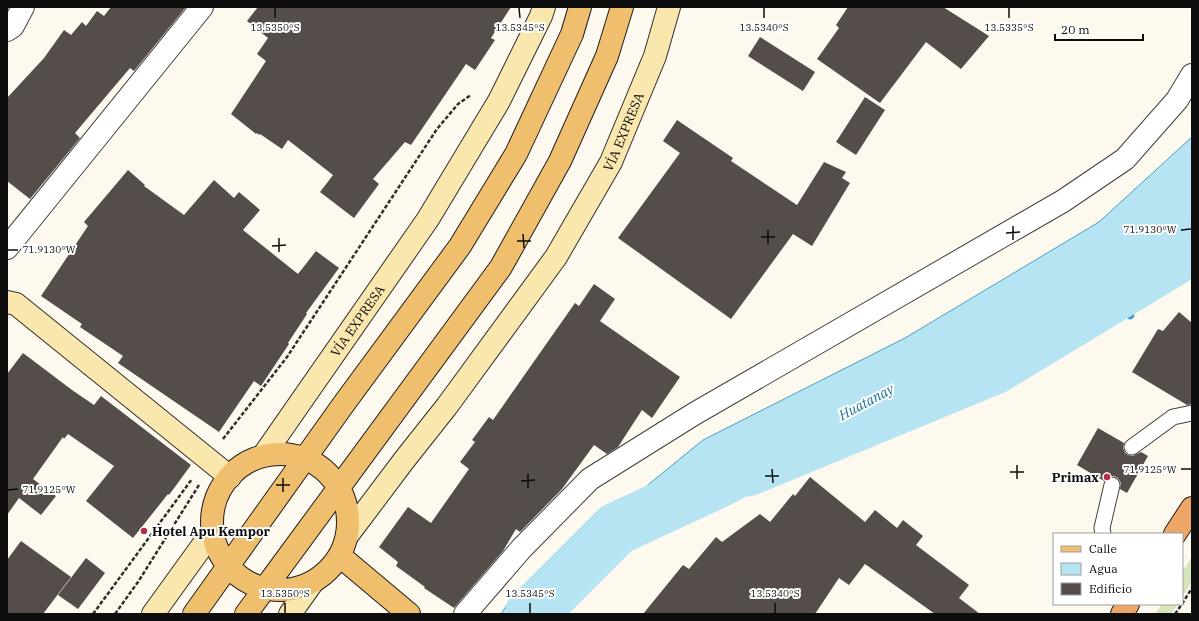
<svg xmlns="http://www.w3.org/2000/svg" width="1199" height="621" font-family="'IBM Plex Serif',serif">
<rect width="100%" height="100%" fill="#fef9ef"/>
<path fill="#d7e6ba" d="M 1192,557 L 1192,582 L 1182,597 L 1182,572 Z
M 1162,604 L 1178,604 L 1171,614 L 1155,614 Z"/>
<path fill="#b7e4f2" stroke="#42a2c5" d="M 1192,137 L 1192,237 L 1174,259 L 994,368 L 719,481 L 616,529 L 531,614 L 501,614 L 513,595 L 703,440 L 905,338 L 1099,222 Z"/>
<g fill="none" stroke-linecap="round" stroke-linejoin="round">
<path stroke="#42a2c5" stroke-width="9" d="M 1104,287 L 1130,315"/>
<path stroke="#b7e4f2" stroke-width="53" d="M 747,470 L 994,368 L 1174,259 L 1192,237
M 531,614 L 616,529 L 719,481 L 777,450"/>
</g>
<path fill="#554d4a" d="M 111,7 L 186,7 L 134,71 L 130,68 L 75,133 L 80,138 L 30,199 L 7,181 L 7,98 L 44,58 L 64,30 L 71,35 L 82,22 L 86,26 L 97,11 L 104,16 Z
M 258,7 L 511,7 L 491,38 L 495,40 L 475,70 L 466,64 L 411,145 L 405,142 L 373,179 L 379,184 L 354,218 L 320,192 L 333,175 L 288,140 L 282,149 L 260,134 L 259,135 L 257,133 L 256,134 L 231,114 L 266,61 L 257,54 L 268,38 L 247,21 Z
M 848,7 L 943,7 L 989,36 L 961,69 L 926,42 L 880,103 L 817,59 L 839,28 L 836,25 Z
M 760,37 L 815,72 L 803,91 L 748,56 Z
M 865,97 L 885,110 L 856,155 L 836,142 Z
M 677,120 L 733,158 L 731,161 L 797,205 L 824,162 L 846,172 L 842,178 L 850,183 L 812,246 L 793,234 L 731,319 L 618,238 L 680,153 L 663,141 Z
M 128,170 L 145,185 L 144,186 L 184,215 L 214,180 L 234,198 L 239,192 L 260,210 L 243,230 L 298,274 L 316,251 L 339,268 L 306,313 L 307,314 L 288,343 L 289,344 L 261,386 L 254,381 L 219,432 L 118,363 L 123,356 L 80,327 L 82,324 L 41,296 L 88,226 L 84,222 Z
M 594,284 L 615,299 L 600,321 L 680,377 L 652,418 L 642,410 L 618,447 L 607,454 L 594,445 L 562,489 L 520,532 L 516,529 L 503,551 L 454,608 L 424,588 L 425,587 L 396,566 L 398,562 L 379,547 L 408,507 L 431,523 L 469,469 L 460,462 L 475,442 L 472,440 L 489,417 L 493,420 L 575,303 L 579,306 Z
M 1179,312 L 1192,323 L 1192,404 L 1187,405 L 1132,372 L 1158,329 L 1163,331 Z
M 23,353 L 72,390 L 94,405 L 101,396 L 191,465 L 169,495 L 168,494 L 133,538 L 86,501 L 114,466 L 68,434 L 64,439 L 63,437 L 33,479 L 56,496 L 41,515 L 19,498 L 7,515 L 7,374 Z
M 1098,428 L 1124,443 L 1123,448 L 1125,453 L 1128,455 L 1133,456 L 1141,452 L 1148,456 L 1127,493 L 1120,489 L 1121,483 L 1118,478 L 1114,476 L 1110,476 L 1104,481 L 1077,465 Z
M 810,477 L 865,522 L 875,510 L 897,528 L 903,520 L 923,536 L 916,545 L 969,585 L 959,598 L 980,614 L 935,614 L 865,564 L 849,585 L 839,578 L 815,614 L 643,614 L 683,565 L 689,569 L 716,537 L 722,542 L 760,514 L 770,522 L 793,494 L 795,496 Z
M 21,541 L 71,577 L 43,614 L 7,614 L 7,560 Z
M 86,558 L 105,573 L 78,609 L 58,595 Z"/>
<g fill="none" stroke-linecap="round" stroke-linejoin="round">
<g stroke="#404040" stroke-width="17">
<path id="service" d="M 1132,447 L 1173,417 L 1192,413
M 1103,534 L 1102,528 L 1112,485"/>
</g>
<g stroke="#404040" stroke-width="24">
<path id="minor" d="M 7,30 L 13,26 L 23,7
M 7,248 L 202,7
M 465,614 L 521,549 L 590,479 L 694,414 L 1063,201 L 1125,159 L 1177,100 L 1192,75"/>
</g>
<g stroke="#2f2f2f" stroke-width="24">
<g id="secondary">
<path d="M 7,302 L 16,304 L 230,477"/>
<path id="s1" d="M 263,456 L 428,219 L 499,101 L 541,16 L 544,7"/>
<path id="s2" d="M 347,536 L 405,459 L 447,406 L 556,257 L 611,162 L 655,56 L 669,7"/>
<path d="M 153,614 L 213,531"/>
<path d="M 290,614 L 312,583"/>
</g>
</g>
<g stroke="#1e1e1e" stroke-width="24">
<path id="primary" d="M212 522a68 68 0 1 1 136 0a68 68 0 1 1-136 0Z
M 340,556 L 409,614
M 194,614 L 343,405 L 460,246 L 516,154 L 572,34 L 580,7
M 246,614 L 501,267 L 560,161 L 607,56 L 622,7"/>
</g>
<g stroke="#1e1e1e" stroke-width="24">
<path id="trunk" d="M 1175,534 L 1192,508
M 1122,614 L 1128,604"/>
</g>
<path stroke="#2f2f2f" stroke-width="2.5" stroke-dasharray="4 2" stroke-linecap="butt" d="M 223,439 L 287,357 L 437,129 L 458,104 L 471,95
M 1182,604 L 1192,588
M 93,614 L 192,479
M 115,614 L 138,582 L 199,485
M 1175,614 L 1182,604"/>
<use href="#service" stroke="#fff" stroke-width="15"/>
<use href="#minor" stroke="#fff" stroke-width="22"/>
<use href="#secondary" stroke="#fae7ae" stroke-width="22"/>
<use href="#primary" stroke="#f0bf6d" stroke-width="22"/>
<use href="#trunk" stroke="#eea666" stroke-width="22"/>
</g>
<path fill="none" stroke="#0d0d0d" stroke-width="1.5" d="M 275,8 L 275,18M 519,8 L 520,18M 764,8 L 764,18M 1009,8 L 1009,18M 1013,226 L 1013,240M 768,230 L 768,244M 1181,230 L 1191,229M 1006,233 L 1020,232M 523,234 L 524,248M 761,237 L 775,237M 279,238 L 279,252M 517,241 L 531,241M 272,246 L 286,245M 8,250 L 18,250M 1017,465 L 1017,479M 772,469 L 773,483M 1181,469 L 1191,469M 1010,472 L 1024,472M 528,474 L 528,488M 765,476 L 779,476M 283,478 L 283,492M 521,481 L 535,480M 276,485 L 290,485M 8,490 L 18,489M 285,603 L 285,613M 530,603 L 530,613M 775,603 L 775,613"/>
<g fill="#b52e46" stroke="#fff" stroke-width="1.5">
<circle cx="1107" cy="477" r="4"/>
<circle cx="144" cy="531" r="4"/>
</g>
<g text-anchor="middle" stroke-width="4" stroke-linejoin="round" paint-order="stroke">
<g font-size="13" fill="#0d0d0d" stroke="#fff">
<text dy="5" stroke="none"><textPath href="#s2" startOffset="491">VÍA EXPRESA</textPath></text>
<text dy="5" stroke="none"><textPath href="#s1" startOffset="165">VÍA EXPRESA</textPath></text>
</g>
<g font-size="13" font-weight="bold" fill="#0d0d0d" stroke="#fff" text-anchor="end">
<text x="1099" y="482">Primax</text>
<text x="152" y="536" text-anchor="start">Hotel Apu Kempor</text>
</g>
<g font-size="14" font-style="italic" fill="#1e7397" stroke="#fff">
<text transform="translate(866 402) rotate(-28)" y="5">Huatanay</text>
</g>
</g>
<g font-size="10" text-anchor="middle" fill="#0d0d0d" stroke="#fff" stroke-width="4" stroke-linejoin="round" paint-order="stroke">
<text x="275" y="31">13.5350°S</text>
<text x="520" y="31">13.5345°S</text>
<text x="764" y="31">13.5340°S</text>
<text x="1009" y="31">13.5335°S</text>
<text x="1150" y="233">71.9130°W</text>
<text x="49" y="253">71.9130°W</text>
<text x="1150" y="473">71.9125°W</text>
<text x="49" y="493">71.9125°W</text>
<text x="285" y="597">13.5350°S</text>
<text x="530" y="597">13.5345°S</text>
<text x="775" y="597">13.5340°S</text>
</g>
<rect width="1199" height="621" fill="none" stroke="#0d0d0d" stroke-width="16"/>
<rect x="1053" y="533" width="130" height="72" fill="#ffffff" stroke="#9e9e9e"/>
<rect x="1061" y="546" width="20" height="6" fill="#f0bf6d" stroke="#9e9e9e"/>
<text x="1089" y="553" font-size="12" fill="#0d0d0d">Calle</text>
<rect x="1061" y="563" width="20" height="12" fill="#b7e4f2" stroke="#9e9e9e"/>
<text x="1089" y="573" font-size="12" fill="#0d0d0d">Agua</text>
<rect x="1061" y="583" width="20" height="12" fill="#554d4a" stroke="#9e9e9e"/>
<text x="1089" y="593" font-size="12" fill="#0d0d0d">Edificio</text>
<path d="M1055 34v6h88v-6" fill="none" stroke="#0d0d0d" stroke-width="2"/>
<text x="1061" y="34" font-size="12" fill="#0d0d0d" stroke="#ffffff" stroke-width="3" paint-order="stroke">20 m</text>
</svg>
